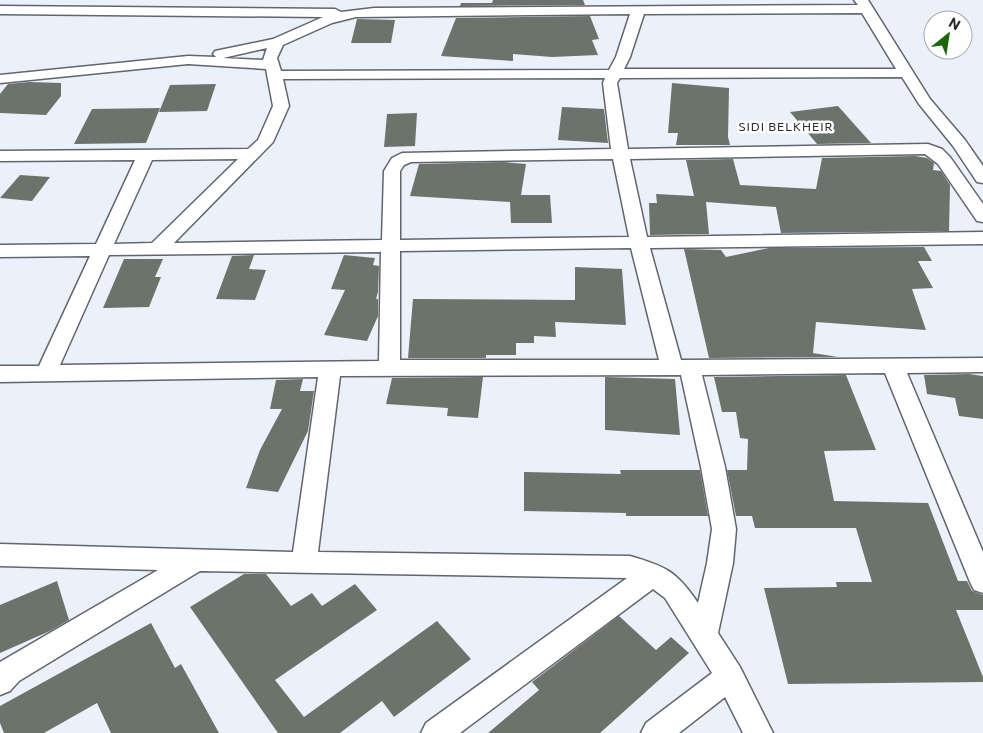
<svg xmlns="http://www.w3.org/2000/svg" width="983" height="733" font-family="Commissioner,sans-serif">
<rect width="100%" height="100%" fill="#ebf1fb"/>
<path fill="#6c736a" d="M 493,0 L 583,0 L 585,5 L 460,6 L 461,3 L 492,3 Z
M 590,16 L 599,39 L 592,40 L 598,55 L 552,57 L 513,54 L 513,61 L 441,56 L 456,18 Z
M 357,19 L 395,20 L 391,43 L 351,43 Z
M 29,82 L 61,83 L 61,96 L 46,115 L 0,113 L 0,94 L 8,84 Z
M 672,83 L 729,88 L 728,137 L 730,145 L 676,145 L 678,133 L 668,133 Z
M 216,84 L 207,111 L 159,112 L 170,85 Z
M 838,106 L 871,143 L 817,144 L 790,112 Z
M 562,107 L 604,109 L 608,143 L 558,140 Z
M 160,108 L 146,143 L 74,144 L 92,109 Z
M 417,113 L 415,146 L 384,147 L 387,114 Z
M 915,156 L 927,158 L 934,163 L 933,170 L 941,171 L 950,185 L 949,231 L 781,233 L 776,207 L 706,202 L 709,234 L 650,235 L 649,203 L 657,203 L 656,194 L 694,196 L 686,160 L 733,159 L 740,185 L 816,189 L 822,158 Z
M 503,162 L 526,164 L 521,195 L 550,195 L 552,223 L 511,223 L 510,202 L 410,196 L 419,164 Z
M 20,175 L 50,177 L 32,201 L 0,198 Z
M 924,247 L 932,261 L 918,261 L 933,288 L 912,289 L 926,330 L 816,322 L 813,353 L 838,357 L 709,358 L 684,249 L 721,250 L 726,257 L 769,248 Z
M 254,255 L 249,269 L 266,270 L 255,300 L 216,299 L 232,256 Z
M 344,255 L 375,258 L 373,265 L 379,266 L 378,292 L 376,299 L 378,299 L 378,316 L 367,341 L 324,335 L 345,290 L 331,289 Z
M 124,259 L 163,259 L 155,277 L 161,277 L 149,307 L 103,308 Z
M 575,267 L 622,269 L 626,325 L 555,322 L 556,337 L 534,336 L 534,343 L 516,343 L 516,355 L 486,355 L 486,358 L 408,358 L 413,299 L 575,300 Z
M 969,374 L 983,376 L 983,419 L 959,416 L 955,398 L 927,394 L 924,375 Z
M 846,375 L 876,450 L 824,451 L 834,501 L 928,503 L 958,581 L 967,581 L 972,591 L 983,595 L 983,610 L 956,610 L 983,677 L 983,682 L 788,684 L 764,588 L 837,587 L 836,582 L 872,582 L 856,528 L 755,528 L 752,516 L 736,516 L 727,470 L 747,470 L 748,439 L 740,438 L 736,412 L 722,412 L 714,377 Z
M 483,377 L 478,418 L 447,416 L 448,408 L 386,404 L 392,378 Z
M 605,377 L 675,379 L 680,435 L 605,430 Z
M 303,379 L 300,391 L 314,391 L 308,431 L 278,492 L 246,488 L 260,450 L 282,409 L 270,409 L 276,380 Z
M 620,470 L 700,470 L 708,516 L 626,516 L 626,513 L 524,511 L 524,472 L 621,474 Z
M 244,574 L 266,574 L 291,606 L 312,593 L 322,606 L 355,584 L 377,610 L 275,680 L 304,717 L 437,621 L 471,659 L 394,717 L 382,701 L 340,733 L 278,733 L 190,607 Z
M 57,581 L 69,620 L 50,631 L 0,653 L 0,605 Z
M 619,616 L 656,650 L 671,637 L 689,653 L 600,733 L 488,733 L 539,690 L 532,682 Z
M 151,623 L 175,668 L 181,664 L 219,733 L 111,733 L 97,703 L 44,733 L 4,733 L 0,723 L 0,706 Z"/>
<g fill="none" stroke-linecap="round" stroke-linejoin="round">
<g stroke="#60656e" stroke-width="3">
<path id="street" d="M 854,0 L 868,0 L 930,99 L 965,140 L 983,166 L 983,183 L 977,182 L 953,146 L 919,104 L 902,77 L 620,78 L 617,83 L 628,149 L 928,144 L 942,149 L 950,157 L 983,204 L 983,222 L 977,221 L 938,164 L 925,154 L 630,159 L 647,237 L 983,232 L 983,244 L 650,248 L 681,360 L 983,358 L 983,372 L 907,373 L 983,552 L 983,593 L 974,590 L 970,582 L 885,373 L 702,375 L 725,467 L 736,529 L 733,563 L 718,633 L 740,667 L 773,733 L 743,733 L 725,697 L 679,733 L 641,733 L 646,723 L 712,673 L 665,598 L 653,589 L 460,733 L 421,733 L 426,723 L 627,578 L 200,571 L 19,681 L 10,691 L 0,695 L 0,662 L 158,570 L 0,566 L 0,544 L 293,552 L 318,377 L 0,382 L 0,366 L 39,366 L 90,256 L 0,257 L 0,245 L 96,244 L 135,160 L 0,161 L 0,151 L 248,149 L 258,140 L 273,106 L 266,69 L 188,64 L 0,83 L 0,75 L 188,56 L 216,57 L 213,54 L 215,51 L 273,39 L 323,17 L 0,14 L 0,6 L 335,9 L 341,12 L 374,8 L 858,5 ZM 862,13 L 896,69 L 624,69 L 630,57 L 644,14 ZM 630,14 L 616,57 L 609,70 L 281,71 L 277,58 L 283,45 L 332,23 L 356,17 ZM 267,48 L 263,60 L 223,58 ZM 605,78 L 603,83 L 611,149 L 402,153 L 392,158 L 384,171 L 382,240 L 174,243 L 273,142 L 289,106 L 283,79 ZM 238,159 L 152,243 L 114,244 L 152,160 ZM 613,159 L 629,237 L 400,240 L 400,171 L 404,165 L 411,162 ZM 631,248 L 659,360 L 400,360 L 400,251 ZM 381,252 L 379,361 L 60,365 L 109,255 ZM 681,375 L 701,467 L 712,529 L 707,563 L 698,603 C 676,571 667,567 630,556 L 318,552 L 340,376 Z"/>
</g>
<use href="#street" fill="#fff" fill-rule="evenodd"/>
</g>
<g text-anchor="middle" stroke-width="5" stroke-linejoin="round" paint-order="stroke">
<g font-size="12" letter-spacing="1" fill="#292b2f" stroke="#fefefe">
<text x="786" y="131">SIDI BELKHEIR</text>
</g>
</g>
<g transform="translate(948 35) rotate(30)"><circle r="24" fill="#fefefe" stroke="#a9aaab"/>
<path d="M0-4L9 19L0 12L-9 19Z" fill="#196706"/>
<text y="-8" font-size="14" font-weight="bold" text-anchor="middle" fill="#292b2f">N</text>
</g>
</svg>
